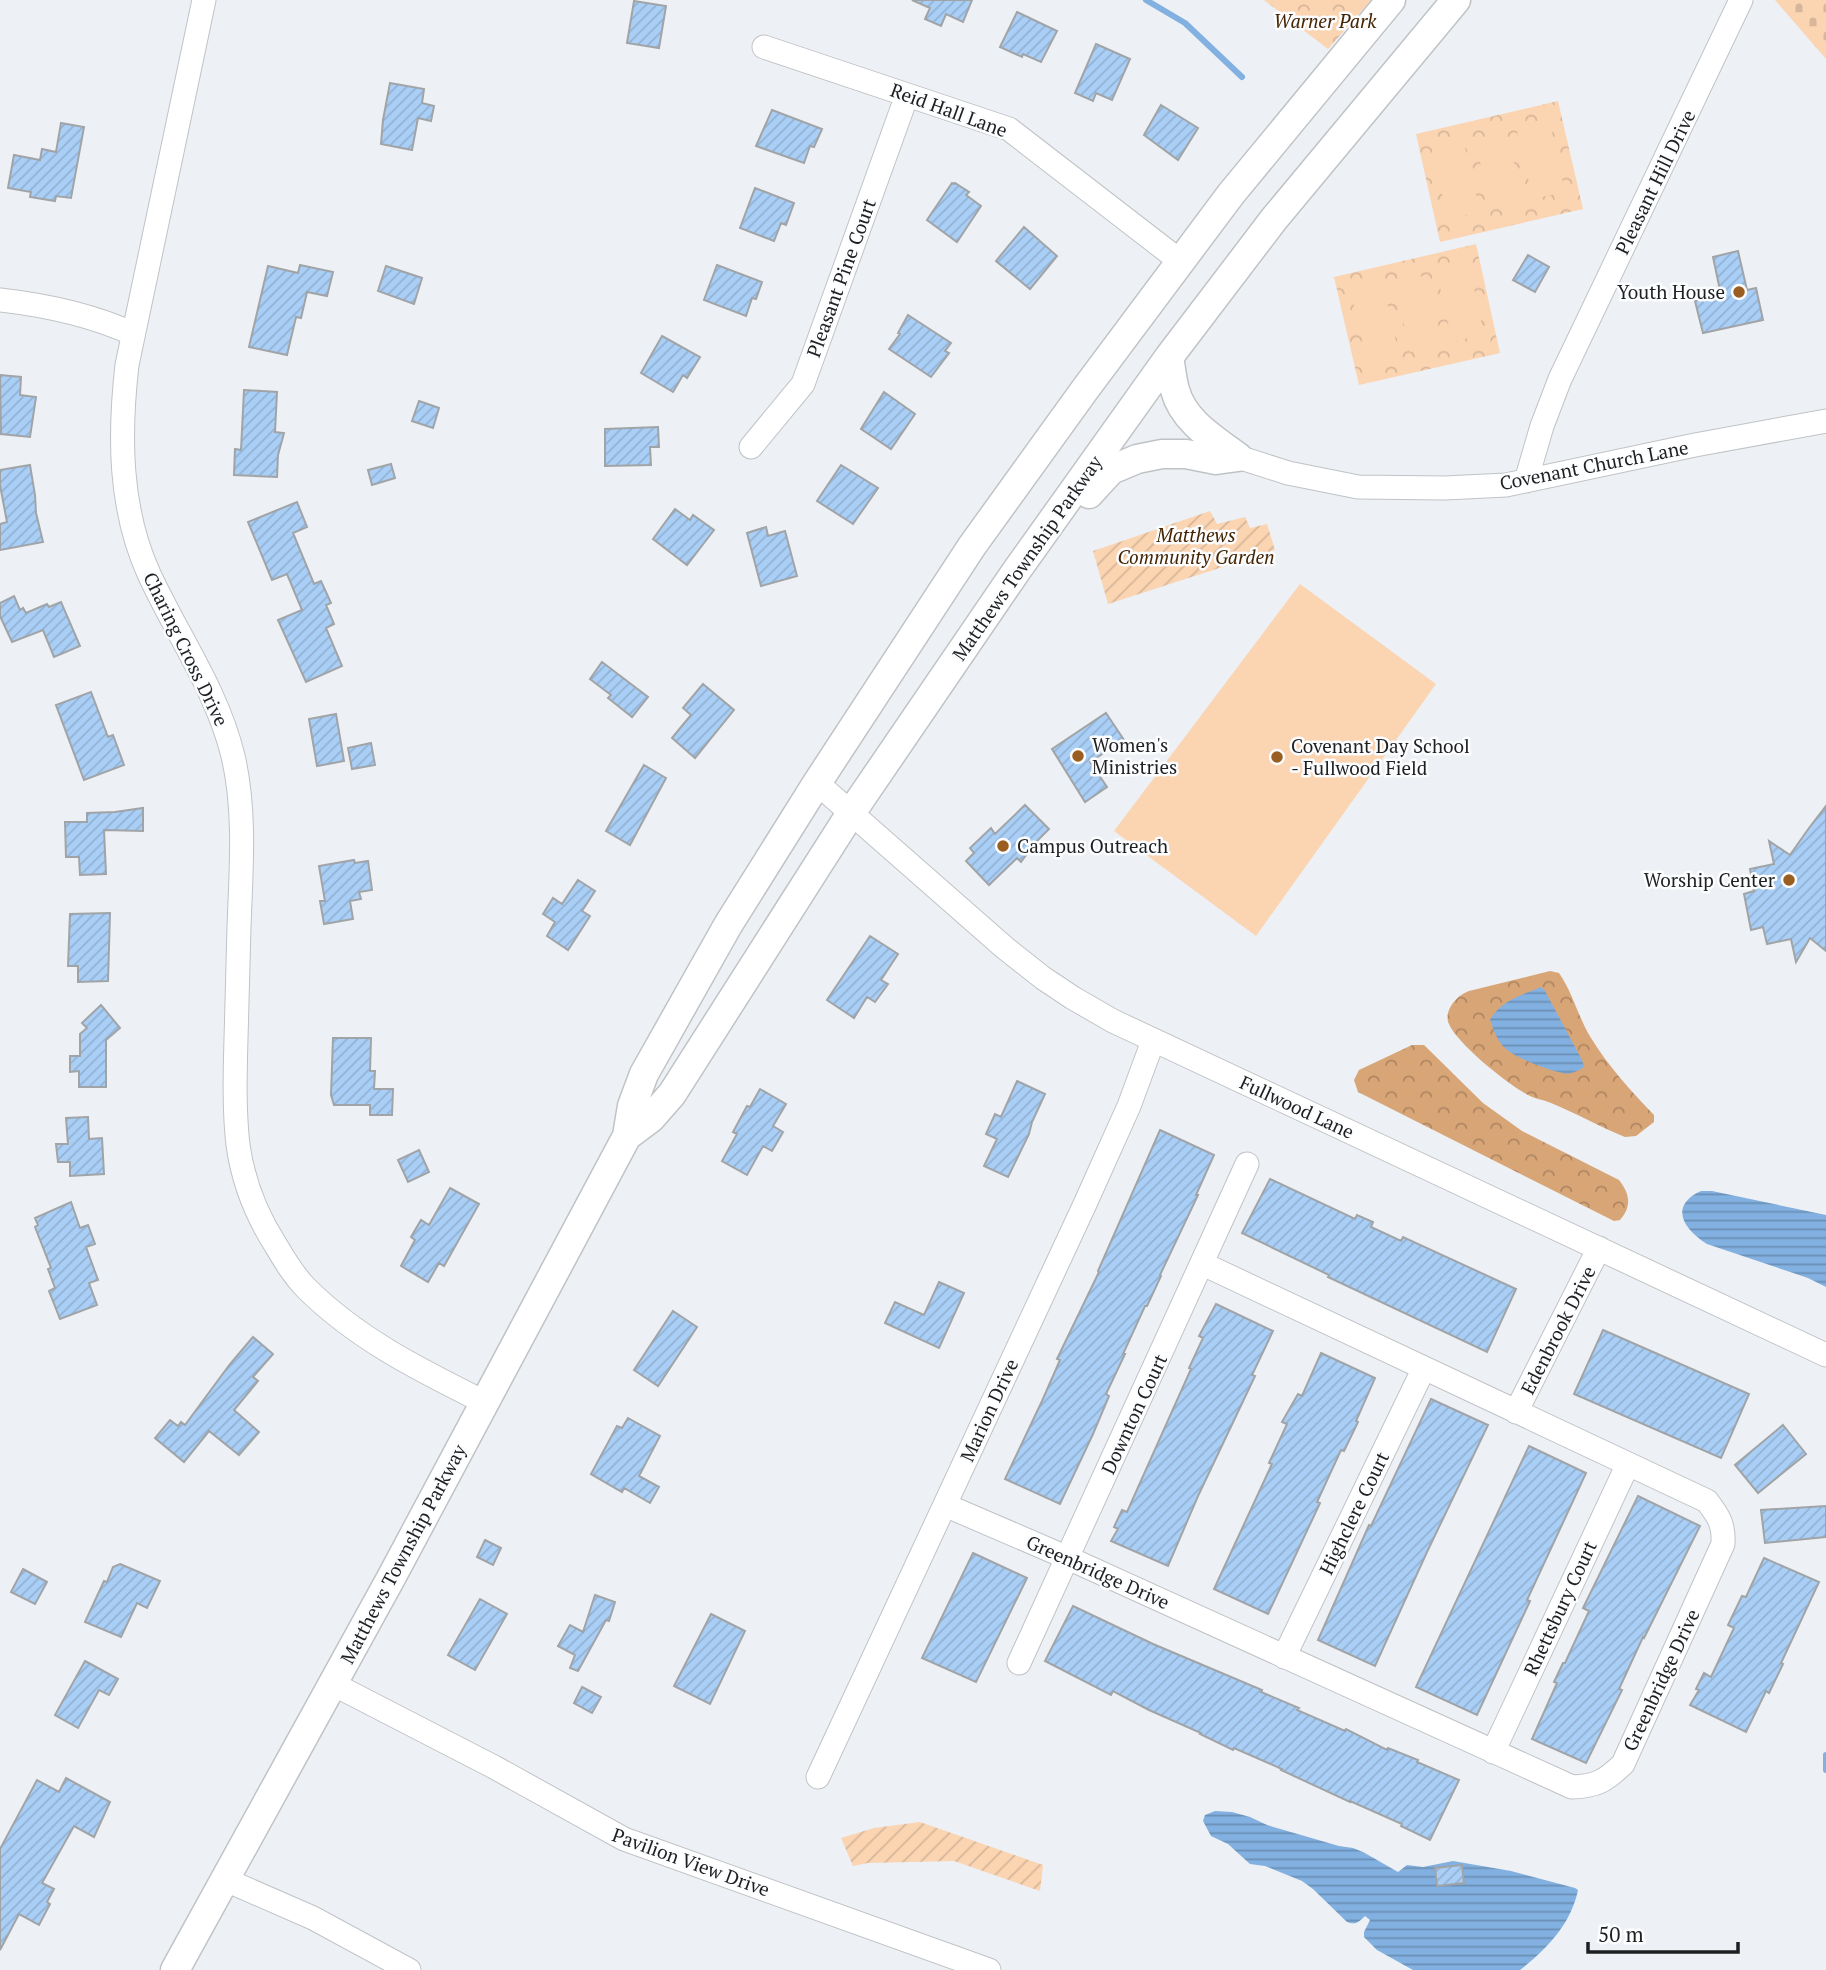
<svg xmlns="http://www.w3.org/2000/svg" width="1826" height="1970" font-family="'PT Serif',serif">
<defs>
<pattern id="forest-crowns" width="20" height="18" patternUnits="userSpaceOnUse" patternTransform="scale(1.75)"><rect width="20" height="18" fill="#d8a577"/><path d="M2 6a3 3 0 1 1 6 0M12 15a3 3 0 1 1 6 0" fill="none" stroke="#af8661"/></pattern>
<pattern id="cemetery-stones" width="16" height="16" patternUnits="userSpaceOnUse" patternTransform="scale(1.75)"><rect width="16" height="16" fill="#fbd4b2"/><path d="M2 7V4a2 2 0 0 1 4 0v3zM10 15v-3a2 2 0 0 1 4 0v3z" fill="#d7b699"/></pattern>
<pattern id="park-crowns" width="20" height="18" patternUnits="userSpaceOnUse" patternTransform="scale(1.75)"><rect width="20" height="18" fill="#fbd4b2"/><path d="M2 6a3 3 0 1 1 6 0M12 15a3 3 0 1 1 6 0" fill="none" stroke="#d7b699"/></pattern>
<pattern id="garden-furrows" width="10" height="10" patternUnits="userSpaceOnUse" patternTransform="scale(1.75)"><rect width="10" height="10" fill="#fbd4b2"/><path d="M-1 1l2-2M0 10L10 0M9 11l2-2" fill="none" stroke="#d7b699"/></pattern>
<pattern id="water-rules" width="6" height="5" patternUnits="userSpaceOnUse" patternTransform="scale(1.75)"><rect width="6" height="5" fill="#82b0e0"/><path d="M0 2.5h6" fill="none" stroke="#6a8fb5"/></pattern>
<pattern id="building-hatch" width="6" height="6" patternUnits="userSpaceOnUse" patternTransform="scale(1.75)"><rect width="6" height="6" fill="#aacff7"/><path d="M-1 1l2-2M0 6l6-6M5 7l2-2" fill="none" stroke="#92b1d3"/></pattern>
</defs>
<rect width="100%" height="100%" fill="#edf0f4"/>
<path fill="url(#forest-crowns)" d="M 1550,971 L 1559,973 C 1573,993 1578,1017 1591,1038 C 1608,1066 1631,1091 1654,1115 L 1654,1122 L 1636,1136 L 1625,1137 C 1600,1127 1576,1113 1551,1103 C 1544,1100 1536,1099 1530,1096 C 1511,1087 1457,1044 1449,1024 C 1443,1011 1457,995 1469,991 Z
M 1412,1045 L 1424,1045 L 1483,1103 L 1522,1131 L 1619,1180 C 1630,1194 1632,1206 1620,1220 L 1614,1221 L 1358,1092 L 1354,1080 L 1359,1070 Z"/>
<path fill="url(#cemetery-stones)" d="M 1775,0 L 1826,0 L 1826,59 Z"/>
<path fill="url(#park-crowns)" d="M 1264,0 L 1371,0 L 1328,49 Z
M 1558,101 L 1583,209 L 1440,242 L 1416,134 Z
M 1476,244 L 1500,353 L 1359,385 L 1334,277 Z"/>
<path fill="url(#garden-furrows)" d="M 1210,511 L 1217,524 L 1245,517 L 1250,528 L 1267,524 L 1275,550 L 1108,604 L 1093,551 Z
M 920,1822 L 1043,1865 L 1040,1891 L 954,1861 L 868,1863 L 853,1866 L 841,1838 L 874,1828 Z"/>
<path fill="#fbd4b2" d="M 1550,123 L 1565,192 L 1533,199 L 1517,131 Z
M 1507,133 L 1523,202 L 1491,209 L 1475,140 Z
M 1464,143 L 1480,212 L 1448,219 L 1432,150 Z
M 1469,265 L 1484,334 L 1452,342 L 1437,273 Z
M 1427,275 L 1442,344 L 1410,352 L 1394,282 Z
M 1383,285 L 1399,354 L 1367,362 L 1351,293 Z
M 1300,584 L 1436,684 L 1256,936 L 1114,831 Z"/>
<path fill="url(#water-rules)" d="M 1541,987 L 1545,991 L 1582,1060 L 1584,1067 C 1578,1071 1570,1075 1563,1073 C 1549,1071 1510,1056 1502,1045 C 1496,1038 1493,1028 1490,1020 C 1500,1001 1522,995 1541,987 Z
M 1701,1191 L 1712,1191 L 1826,1215 L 1826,1287 L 1808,1278 L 1707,1244 C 1684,1230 1668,1206 1701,1191 Z
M 1215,1811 L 1232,1812 L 1250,1817 L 1267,1825 L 1339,1846 L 1353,1848 L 1363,1852 L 1398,1872 L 1407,1865 L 1423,1867 L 1453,1861 L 1511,1871 L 1575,1888 L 1578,1890 C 1571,1924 1547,1949 1520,1970 L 1413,1970 L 1377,1950 L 1364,1937 L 1364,1932 L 1370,1920 L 1365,1916 C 1358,1923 1355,1925 1347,1922 L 1313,1889 L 1302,1881 L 1265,1866 L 1250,1864 L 1228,1844 L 1211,1836 L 1203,1821 L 1205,1815 Z"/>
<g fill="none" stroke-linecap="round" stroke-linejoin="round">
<path stroke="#82b0e0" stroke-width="6" d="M 1146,0 L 1185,23 L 1242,77
M 1826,1755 L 1826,1770"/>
</g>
<path fill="url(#building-hatch)" stroke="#a1a4a7" stroke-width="2" d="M 912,0 L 972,0 L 963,22 L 946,14 L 941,26 L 925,19 L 930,8 Z
M 634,1 L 666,6 L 659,48 L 627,43 Z
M 1017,12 L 1057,31 L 1041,62 L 1023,54 L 1022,57 L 1000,47 Z
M 1096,44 L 1130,59 L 1112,100 L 1096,93 L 1093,101 L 1075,93 Z
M 390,83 L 424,89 L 422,103 L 434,106 L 431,121 L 418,118 L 412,150 L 381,144 L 383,120 Z
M 1161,105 L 1198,128 L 1178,160 L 1144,135 Z
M 772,110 L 822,129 L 814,147 L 810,146 L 804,163 L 756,146 Z
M 61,123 L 84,127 L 71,198 L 56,196 L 55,201 L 30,197 L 31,192 L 8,188 L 14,155 L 40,160 L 42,149 L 56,152 Z
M 952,183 L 954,184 L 955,183 L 969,192 L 966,195 L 981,206 L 957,242 L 927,220 Z
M 755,188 L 794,203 L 786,225 L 781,223 L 774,241 L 740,228 Z
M 1024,227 L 1057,256 L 1030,289 L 996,261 Z
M 1738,251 L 1747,290 L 1756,288 L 1763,320 L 1703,333 L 1695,301 L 1721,295 L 1713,257 Z
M 1528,255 L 1549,267 L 1535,292 L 1513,280 Z
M 300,265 L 333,272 L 327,296 L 307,292 L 301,318 L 296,317 L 287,355 L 249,347 L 268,266 L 298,273 Z
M 717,265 L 762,282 L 756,299 L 752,298 L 746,316 L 704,300 Z
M 386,266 L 422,278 L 414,304 L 378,291 Z
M 908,315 L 951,343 L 945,351 L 949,353 L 931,377 L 889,349 L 900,334 L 898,333 Z
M 662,336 L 700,357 L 687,378 L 683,375 L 673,392 L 641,373 Z
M 0,375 L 21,377 L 20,395 L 36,397 L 30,437 L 1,434 Z
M 244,390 L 277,392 L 275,432 L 284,433 L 278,455 L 277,477 L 234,475 L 235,449 L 241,450 Z
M 884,392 L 915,414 L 891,449 L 861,429 Z
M 419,401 L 439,408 L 433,428 L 412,421 Z
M 658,427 L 659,447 L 650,447 L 651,465 L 605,466 L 605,429 Z
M 391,464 L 395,478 L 372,485 L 368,470 Z
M 30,465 L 35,495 L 36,513 L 43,542 L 0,550 L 0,524 L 7,522 L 0,485 L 0,470 Z
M 841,465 L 878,488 L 853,524 L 817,501 Z
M 297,502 L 307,527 L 293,533 L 314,584 L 321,581 L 331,603 L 326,605 L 334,624 L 326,628 L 342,666 L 306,682 L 278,620 L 302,610 L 287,574 L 272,580 L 248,522 Z
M 675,509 L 690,520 L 693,515 L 714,530 L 687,565 L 653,539 Z
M 766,527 L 768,536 L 785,531 L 797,576 L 761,586 L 747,533 Z
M 14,596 L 20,610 L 23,608 L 26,613 L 47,604 L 49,607 L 61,602 L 80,646 L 54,657 L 43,630 L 12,642 L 0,616 L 0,603 Z
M 602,662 L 648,697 L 632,717 L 608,698 L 611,695 L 590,679 Z
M 703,684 L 734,710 L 695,758 L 672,738 L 691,715 L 683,708 Z
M 91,692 L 108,737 L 113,735 L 124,765 L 84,780 L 56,705 Z
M 1106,713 L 1124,740 L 1090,762 L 1107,787 L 1085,802 L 1052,749 Z
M 336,714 L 344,761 L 317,766 L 309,719 Z
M 371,743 L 375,765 L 352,769 L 348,748 Z
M 644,765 L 666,778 L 630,845 L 606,831 Z
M 1025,805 L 1049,829 L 1035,843 L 1021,862 L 1017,858 L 989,885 L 966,861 L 974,853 L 970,848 L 991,828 L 995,834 Z
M 1826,806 L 1826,951 L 1810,938 L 1796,962 L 1791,939 L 1767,944 L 1763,927 L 1751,930 L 1744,894 L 1754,891 L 1750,869 L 1774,864 L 1769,841 L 1790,855 L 1809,828 Z
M 143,808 L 143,831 L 104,830 L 106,874 L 80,875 L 79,857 L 66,857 L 65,822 L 87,822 L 87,813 L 115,812 Z
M 354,860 L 355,863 L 368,861 L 372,890 L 359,892 L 361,899 L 350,901 L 353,919 L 324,924 L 320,901 L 325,901 L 319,866 Z
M 578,880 L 595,891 L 582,911 L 590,916 L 568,950 L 547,936 L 555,922 L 543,914 L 553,898 L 562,904 Z
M 110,913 L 108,981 L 78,982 L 78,966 L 68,966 L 70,914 Z
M 870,936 L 898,954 L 881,980 L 888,984 L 875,1002 L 867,997 L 854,1018 L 827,1000 Z
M 101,1005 L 120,1028 L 106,1040 L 106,1087 L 79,1087 L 79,1071 L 70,1072 L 70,1056 L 80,1056 L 80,1034 L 87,1028 L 82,1023 Z
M 333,1038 L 371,1038 L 370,1071 L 375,1071 L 374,1089 L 393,1089 L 392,1115 L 370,1115 L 370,1105 L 334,1105 L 331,1095 Z
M 1017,1081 L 1045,1094 L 1032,1122 L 1029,1134 L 1008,1177 L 984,1166 L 997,1139 L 986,1134 L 995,1114 L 1001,1117 Z
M 760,1089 L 786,1104 L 773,1126 L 783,1132 L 772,1151 L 763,1146 L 747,1175 L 722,1161 L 737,1134 L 733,1132 L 747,1106 L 750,1107 Z
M 88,1117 L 89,1139 L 102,1138 L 104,1174 L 70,1176 L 70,1162 L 58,1162 L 56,1144 L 68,1144 L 66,1118 Z
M 1160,1130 L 1214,1155 L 1196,1195 L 1198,1195 L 1160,1275 L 1161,1276 L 1147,1306 L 1145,1306 L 1123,1354 L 1125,1354 L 1106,1394 L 1109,1396 L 1093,1434 L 1060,1504 L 1005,1479 L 1042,1401 L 1060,1360 L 1057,1359 L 1099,1272 L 1098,1271 Z
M 419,1150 L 429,1172 L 408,1182 L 398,1160 Z
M 1270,1179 L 1355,1219 L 1357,1215 L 1373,1222 L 1371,1227 L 1401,1241 L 1403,1237 L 1516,1289 L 1487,1352 L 1328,1277 L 1329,1275 L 1242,1233 Z
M 450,1188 L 479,1204 L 444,1266 L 439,1263 L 428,1282 L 401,1266 L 415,1240 L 411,1237 L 421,1220 L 429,1225 Z
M 71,1202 L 80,1228 L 88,1225 L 95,1244 L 86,1247 L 98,1280 L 89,1283 L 97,1305 L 60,1319 L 49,1291 L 55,1288 L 48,1269 L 51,1268 L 35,1227 L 38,1225 L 35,1218 Z
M 939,1282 L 964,1293 L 939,1348 L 885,1323 L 895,1302 L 924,1315 Z
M 1216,1304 L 1273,1331 L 1252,1375 L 1255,1376 L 1198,1496 L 1168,1566 L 1111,1541 L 1118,1529 L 1114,1527 L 1122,1510 L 1127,1512 L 1191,1369 L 1189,1368 L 1203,1338 L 1199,1336 Z
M 673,1311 L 697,1327 L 658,1386 L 634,1370 Z
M 1603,1330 L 1749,1394 L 1721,1458 L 1574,1394 Z
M 253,1337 L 273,1354 L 253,1377 L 258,1381 L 234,1410 L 259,1432 L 239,1455 L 209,1431 L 184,1462 L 155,1438 L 170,1420 L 178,1426 L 181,1422 L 185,1425 L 230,1364 Z
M 1321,1353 L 1375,1378 L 1356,1421 L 1358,1422 L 1344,1451 L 1341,1450 L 1317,1502 L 1320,1503 L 1268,1614 L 1214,1589 L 1272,1464 L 1269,1463 L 1287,1424 L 1282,1422 L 1298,1394 L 1302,1396 Z
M 1431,1399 L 1488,1425 L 1427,1552 L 1375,1666 L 1318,1640 L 1369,1525 L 1371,1526 Z
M 628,1418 L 660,1436 L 639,1476 L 659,1487 L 650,1503 L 624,1488 L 622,1492 L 591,1474 L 617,1426 L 622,1428 Z
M 1783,1425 L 1806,1454 L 1758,1493 L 1735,1465 Z
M 1529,1446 L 1586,1473 L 1527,1600 L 1530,1601 L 1477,1715 L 1416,1687 Z
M 1638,1496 L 1700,1526 L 1644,1638 L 1643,1637 L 1619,1689 L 1622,1690 L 1586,1763 L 1532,1739 L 1557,1683 L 1554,1682 L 1563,1663 L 1565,1663 L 1589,1611 L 1583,1608 Z
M 1826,1506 L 1826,1537 L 1765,1543 L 1761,1510 Z
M 485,1540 L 501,1548 L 493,1565 L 477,1557 Z
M 973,1553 L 1027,1578 L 976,1682 L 922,1658 Z
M 1764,1558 L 1819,1582 L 1781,1663 L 1783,1664 L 1769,1693 L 1766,1691 L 1746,1732 L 1690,1705 L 1699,1690 L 1696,1689 L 1704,1673 L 1711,1677 L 1734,1628 L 1728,1625 L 1742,1596 L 1746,1597 Z
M 120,1564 L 160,1581 L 147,1608 L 137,1603 L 121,1637 L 85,1622 L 104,1581 L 107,1582 L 113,1567 Z
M 23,1569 L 47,1582 L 35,1604 L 11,1592 Z
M 595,1595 L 615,1602 L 609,1621 L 606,1620 L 578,1671 L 570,1668 L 575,1655 L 558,1646 L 570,1625 L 583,1632 Z
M 480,1599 L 507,1614 L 475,1670 L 448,1655 Z
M 1073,1606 L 1153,1644 L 1262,1690 L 1261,1692 L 1299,1708 L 1297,1710 L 1345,1731 L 1346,1729 L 1387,1750 L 1388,1748 L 1418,1760 L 1417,1762 L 1459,1780 L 1430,1840 L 1401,1826 L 1402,1824 L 1350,1801 L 1350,1802 L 1281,1770 L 1282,1769 L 1234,1748 L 1233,1750 L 1200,1734 L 1201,1733 L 1149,1710 L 1113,1691 L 1111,1695 L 1045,1661 Z
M 711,1614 L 745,1631 L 710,1704 L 674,1686 Z
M 85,1661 L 118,1679 L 109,1695 L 99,1690 L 78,1728 L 55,1715 Z
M 582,1687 L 601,1697 L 592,1713 L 574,1703 Z
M 66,1778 L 110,1802 L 94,1837 L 74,1826 L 42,1883 L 54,1889 L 47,1902 L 50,1904 L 39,1925 L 19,1914 L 0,1950 L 0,1849 L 37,1780 L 59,1792 Z
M 1462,1865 L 1464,1883 L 1437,1886 L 1435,1868 Z"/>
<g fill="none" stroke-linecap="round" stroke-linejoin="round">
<g stroke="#c0c3c6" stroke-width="25">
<path id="minor" d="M 204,0 L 127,365 C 119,435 119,508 149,574 C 177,635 217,690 233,756 C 246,811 241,870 239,927 C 238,964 237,1002 236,1039 C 235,1074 234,1110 238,1145 C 243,1181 256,1214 275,1244 C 284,1259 293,1275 306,1288 C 357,1339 420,1370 484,1402
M 764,47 L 1009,129 L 1180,261
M 0,300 C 44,305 92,315 133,334
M 751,447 L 803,384 L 907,95
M 1238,457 L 1288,473 L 1358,487 L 1445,488 L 1506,485 L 1695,445 L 1826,421
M 1526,481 L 1542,426 L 1560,379 L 1741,0
M 817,783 L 1005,948 L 1043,978 L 1073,998 L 1113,1021 L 1826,1355
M 1516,1412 L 1599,1248
M 945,1505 L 1068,1558 L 1572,1787 C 1597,1786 1605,1781 1623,1764 L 1723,1544 C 1724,1524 1719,1517 1707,1501 L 1203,1264
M 1284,1657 L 1424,1368
M 1019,1663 L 1247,1164
M 333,1684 L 494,1767 L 624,1839 L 989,1970
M 1493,1752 L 1628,1464
M 818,1777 L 1085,1204 L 1129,1106 L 1153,1041
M 226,1880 L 313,1918 L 409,1970"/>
</g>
<g stroke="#c0c3c6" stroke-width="31">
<path id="major" d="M 1169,357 C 1171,368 1172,379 1175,390 C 1183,421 1214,439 1238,457
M 1089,494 L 1111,470 L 1137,459 L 1162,454 L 1186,454 L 1216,460 L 1238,457
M 627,1136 L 651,1118 L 672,1094 L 851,813 L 1017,570 L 1169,357 L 1274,219 L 1456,0
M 175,1970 L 391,1578 L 627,1136 L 632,1106 L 644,1074 L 728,925 L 817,783 L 972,546 L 1086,388 L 1231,194 L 1391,0"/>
</g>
<use href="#minor" stroke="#fff" stroke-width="23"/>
<use href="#major" stroke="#fff" stroke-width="28"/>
</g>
<g fill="#9a5f20" stroke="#fcfdff" stroke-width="2.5">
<circle cx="1739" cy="292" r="7"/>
<circle cx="1078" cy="756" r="7"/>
<circle cx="1277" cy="757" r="7"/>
<circle cx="1003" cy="846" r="7"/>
<circle cx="1789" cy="880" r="7"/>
</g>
<g text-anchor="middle" stroke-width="5" stroke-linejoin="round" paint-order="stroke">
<g font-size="19" font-style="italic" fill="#442300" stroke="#fcfdff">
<text x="1325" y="28">Warner Park</text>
<text x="1196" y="542">Matthews<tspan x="1196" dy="22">Community Garden</tspan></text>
</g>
<g font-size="19" fill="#1e1f20" stroke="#fcfdff">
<text transform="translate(949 110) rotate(20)" y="7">Reid Hall Lane</text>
<text transform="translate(1655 182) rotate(-64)" y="7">Pleasant Hill Drive</text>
<text transform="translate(841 278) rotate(-70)" y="7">Pleasant Pine Court</text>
<text transform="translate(1594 465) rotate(-11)" y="7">Covenant Church Lane</text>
<text transform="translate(1027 558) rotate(-55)" y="7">Matthews Township Parkway</text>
<text transform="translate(186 649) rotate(64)" y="7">Charing Cross Drive</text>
<text transform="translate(1297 1107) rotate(25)" y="7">Fullwood Lane</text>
<text transform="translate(1558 1330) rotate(-63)" y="7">Edenbrook Drive</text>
<text transform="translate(989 1410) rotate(-65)" y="7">Marion Drive</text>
<text transform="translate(1134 1414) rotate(-65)" y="7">Downton Court</text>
<text transform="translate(1354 1513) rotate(-64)" y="7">Highclere Court</text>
<text transform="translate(403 1554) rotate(-62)" y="7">Matthews Township Parkway</text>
<text transform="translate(1098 1572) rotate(24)" y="7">Greenbridge Drive</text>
<text transform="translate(1560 1608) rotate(-65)" y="7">Rhettsbury Court</text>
<text transform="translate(1661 1680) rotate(-65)" y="7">Greenbridge Drive</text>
<text transform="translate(691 1862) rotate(20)" y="7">Pavilion View Drive</text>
</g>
<g font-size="19" fill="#1e1f20" stroke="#fcfdff" text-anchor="start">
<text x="1725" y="299" text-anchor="end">Youth House</text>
<text x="1092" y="752">Women's<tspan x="1092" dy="22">Ministries</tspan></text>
<text x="1291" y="753">Covenant Day School<tspan x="1291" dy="22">- Fullwood Field</tspan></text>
<text x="1017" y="853">Campus Outreach</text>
<text x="1775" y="887" text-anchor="end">Worship Center</text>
</g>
</g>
<path d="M1588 1942v10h150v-10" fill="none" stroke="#1e1f20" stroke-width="3.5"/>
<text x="1598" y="1942" font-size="21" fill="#1e1f20" stroke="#fcfdff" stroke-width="5" paint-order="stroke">50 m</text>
</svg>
